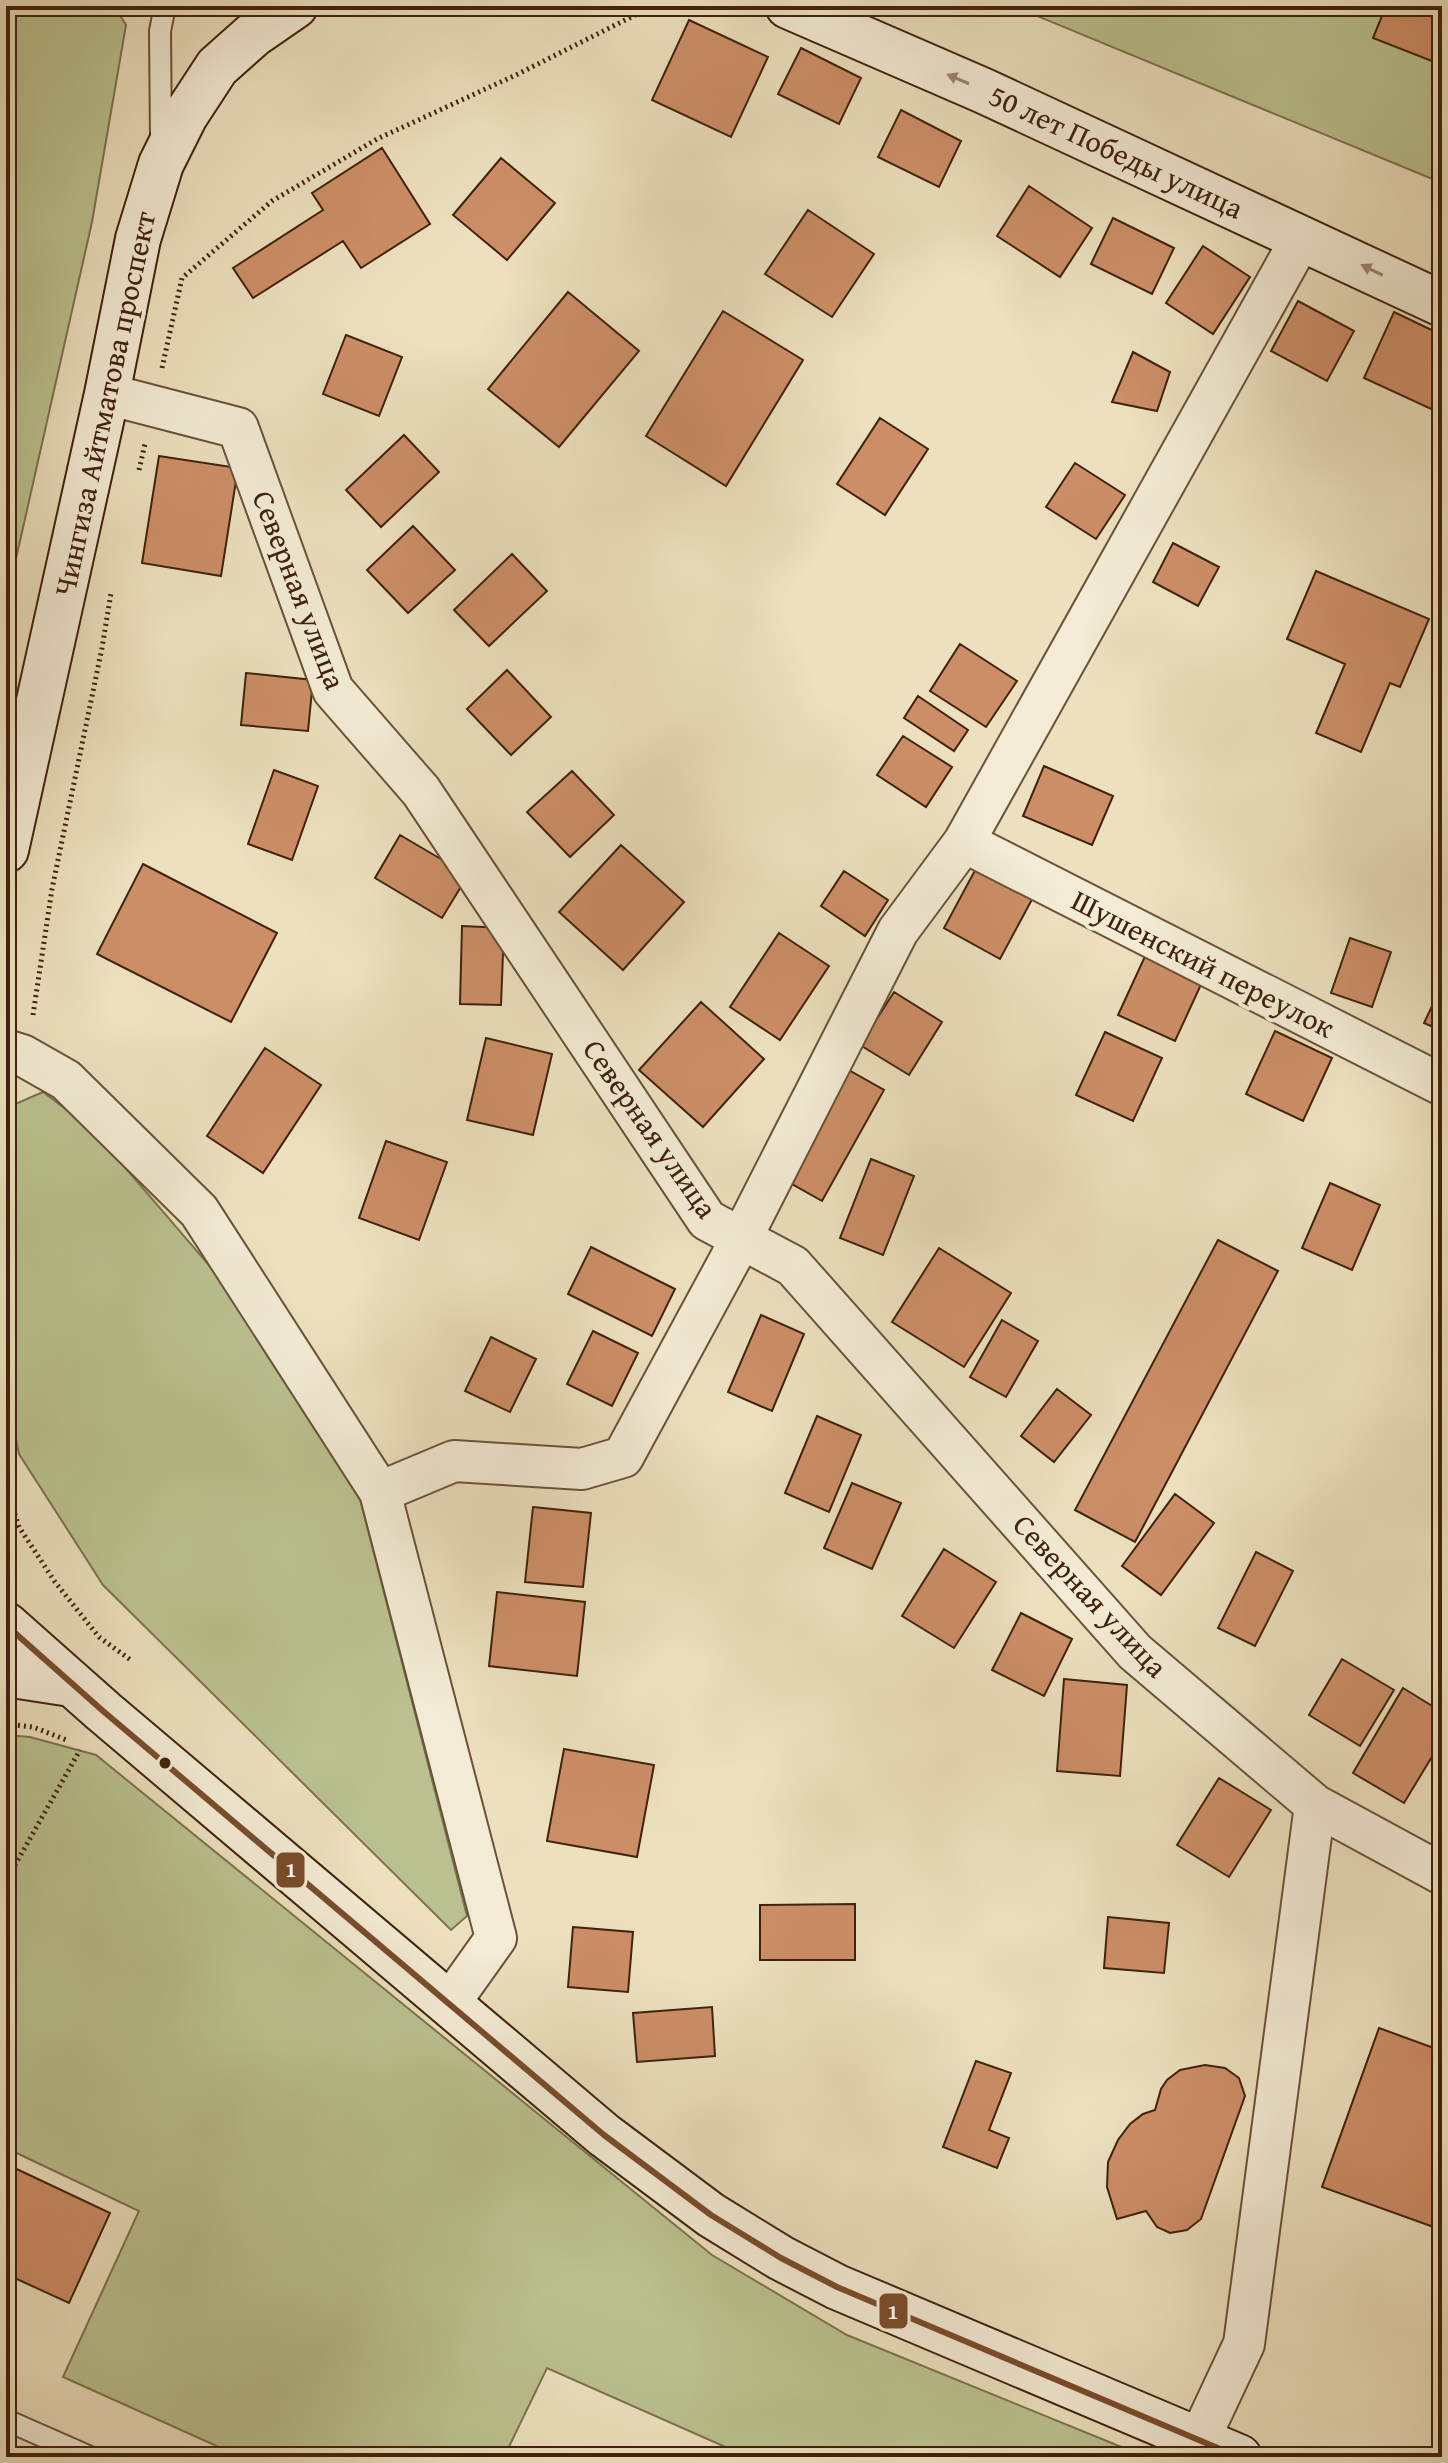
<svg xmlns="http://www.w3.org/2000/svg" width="1448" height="2463" font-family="'Gentium Book Plus',serif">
<rect width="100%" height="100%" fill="#ece0be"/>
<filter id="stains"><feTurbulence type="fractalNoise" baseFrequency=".0025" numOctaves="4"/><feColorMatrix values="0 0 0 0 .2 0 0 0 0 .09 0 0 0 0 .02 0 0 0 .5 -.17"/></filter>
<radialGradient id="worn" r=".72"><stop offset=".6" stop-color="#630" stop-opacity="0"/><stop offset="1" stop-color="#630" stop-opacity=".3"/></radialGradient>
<path fill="#bac18f" stroke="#7c724e" stroke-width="2" d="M 6,6 L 114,6 L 126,25 L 92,222 L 6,603 Z
M 1013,6 L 1442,6 L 1442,183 Z
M 43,1092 L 92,1129 L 238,1299 L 358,1491 L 467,1916 L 451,1930 L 103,1585 L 19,1454 L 6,1390 L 6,1125 L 13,1105 Z
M 6,1735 L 30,1737 L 96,1755 L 712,2255 L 847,2335 L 1146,2457 L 748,2457 L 547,2368 L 504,2457 L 241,2457 L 63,2377 L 139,2211 L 6,2148 Z"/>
<path fill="#cd8e67" stroke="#3f220c" stroke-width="2" d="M 1386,6 L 1442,6 L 1442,65 L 1373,38 Z
M 689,20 L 768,57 L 731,137 L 652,100 Z
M 801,48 L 861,78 L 839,124 L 778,94 Z
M 901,110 L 961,141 L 939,187 L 878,157 Z
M 382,148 L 430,224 L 361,268 L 343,241 L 253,298 L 233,268 L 323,210 L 312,193 Z
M 501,158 L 555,203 L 507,260 L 453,215 Z
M 1029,186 L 1092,228 L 1060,277 L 997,236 Z
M 808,210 L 874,254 L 832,317 L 765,274 Z
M 1113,218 L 1174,248 L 1152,294 L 1091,264 Z
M 1203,246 L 1250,277 L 1213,334 L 1166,303 Z
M 568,292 L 639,351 L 559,447 L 488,389 Z
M 1298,301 L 1354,331 L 1327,381 L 1271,351 Z
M 723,311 L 803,360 L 726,486 L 646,436 Z
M 1394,312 L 1442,335 L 1442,414 L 1364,378 Z
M 346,335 L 402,357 L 379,416 L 323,394 Z
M 1133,352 L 1170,372 L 1157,411 L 1112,402 Z
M 880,418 L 928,449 L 885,515 L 837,484 Z
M 404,435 L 439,472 L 381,527 L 346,490 Z
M 159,456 L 238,468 L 221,576 L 142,563 Z
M 1075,463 L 1125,495 L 1096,539 L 1046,507 Z
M 413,526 L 455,570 L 408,613 L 367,570 Z
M 1173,543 L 1219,567 L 1198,606 L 1153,582 Z
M 512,554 L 547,591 L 489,646 L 454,610 Z
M 1316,571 L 1429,619 L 1400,687 L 1390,683 L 1361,752 L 1316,733 L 1345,664 L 1287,639 Z
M 960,644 L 1017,681 L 986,727 L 930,691 Z
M 507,670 L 551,717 L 511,755 L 467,709 Z
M 246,673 L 313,680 L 308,731 L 241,725 Z
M 918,696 L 968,730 L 954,751 L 904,718 Z
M 903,736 L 952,767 L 926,807 L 877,775 Z
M 1044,766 L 1113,796 L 1092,845 L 1023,816 Z
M 274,770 L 318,786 L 292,860 L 248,844 Z
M 572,771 L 614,815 L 570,857 L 527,812 Z
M 400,835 L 468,875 L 442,918 L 375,878 Z
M 621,845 L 684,902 L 623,970 L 559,912 Z
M 980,861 L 1036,892 L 1000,959 L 944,928 Z
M 143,864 L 277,933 L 231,1022 L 97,954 Z
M 844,871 L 888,900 L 865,936 L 821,906 Z
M 462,926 L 504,928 L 501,1005 L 460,1004 Z
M 779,933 L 829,966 L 780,1040 L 730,1007 Z
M 1350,938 L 1391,952 L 1372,1007 L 1331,993 Z
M 1147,952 L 1204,978 L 1175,1041 L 1118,1015 Z
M 1442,985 L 1442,1031 L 1424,1023 Z
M 894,992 L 942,1022 L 909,1075 L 860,1045 Z
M 701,1002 L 764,1059 L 703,1127 L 639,1070 Z
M 1275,1031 L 1332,1058 L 1303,1121 L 1246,1094 Z
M 1105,1032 L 1162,1058 L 1133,1121 L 1076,1095 Z
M 486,1038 L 552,1054 L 533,1135 L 467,1120 Z
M 265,1048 L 321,1085 L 263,1173 L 207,1136 Z
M 847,1069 L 884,1090 L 822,1201 L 785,1180 Z
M 386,1141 L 447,1162 L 419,1240 L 359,1218 Z
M 871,1159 L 914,1176 L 883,1255 L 840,1238 Z
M 1330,1183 L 1380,1205 L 1352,1270 L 1302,1248 Z
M 1218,1240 L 1278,1271 L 1135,1542 L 1075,1510 Z
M 591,1247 L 675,1289 L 652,1336 L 568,1294 Z
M 939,1248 L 1011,1293 L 964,1367 L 892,1322 Z
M 761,1315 L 804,1334 L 772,1411 L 728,1392 Z
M 1002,1320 L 1038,1341 L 1006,1397 L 970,1377 Z
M 593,1331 L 638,1353 L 612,1406 L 567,1384 Z
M 491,1337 L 536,1359 L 510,1412 L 465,1391 Z
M 1057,1389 L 1091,1415 L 1054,1462 L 1021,1436 Z
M 817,1416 L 861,1435 L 829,1512 L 785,1493 Z
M 852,1483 L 901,1503 L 872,1569 L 824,1548 Z
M 1175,1494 L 1214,1523 L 1161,1595 L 1122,1566 Z
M 533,1507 L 591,1513 L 583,1587 L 525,1582 Z
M 944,1549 L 996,1582 L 954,1648 L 902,1616 Z
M 1256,1552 L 1293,1571 L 1255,1646 L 1218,1628 Z
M 497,1592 L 585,1602 L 577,1676 L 489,1666 Z
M 1021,1613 L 1072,1639 L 1044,1696 L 992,1670 Z
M 1342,1659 L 1394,1690 L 1360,1746 L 1309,1715 Z
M 1064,1679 L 1127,1685 L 1120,1776 L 1057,1771 Z
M 1403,1688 L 1442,1712 L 1442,1740 L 1404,1803 L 1353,1773 Z
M 564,1749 L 654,1765 L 637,1857 L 547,1841 Z
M 1219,1778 L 1271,1810 L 1229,1877 L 1177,1845 Z
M 855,1904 L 855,1960 L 760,1960 L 760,1905 Z
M 1108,1917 L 1169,1923 L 1164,1973 L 1104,1968 Z
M 573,1927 L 633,1932 L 628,1992 L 568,1987 Z
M 712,2007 L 715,2056 L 637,2062 L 633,2013 Z
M 1379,2028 L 1442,2051 L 1442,2230 L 1322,2187 Z
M 976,2061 L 1011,2073 L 989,2130 L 1009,2138 L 997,2168 L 943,2147 Z
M 1205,2065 L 1225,2068 L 1239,2078 L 1245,2096 L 1201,2219 L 1187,2230 L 1170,2233 L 1157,2227 L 1146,2211 L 1117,2219 L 1107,2187 L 1108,2162 L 1118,2140 L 1130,2124 L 1143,2114 L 1155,2110 L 1161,2089 L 1167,2080 L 1180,2070 Z
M 6,2164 L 110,2213 L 69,2303 L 6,2274 Z"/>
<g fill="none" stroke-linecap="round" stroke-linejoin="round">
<g stroke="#6a5238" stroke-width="24">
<path id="lane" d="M 161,141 L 160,31 L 165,6
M 6,2420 L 90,2457"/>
</g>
<g stroke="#6a5238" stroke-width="44">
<path id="street" d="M 107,394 L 238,428 L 333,690 L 421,791 L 707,1220 L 793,1266 L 1135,1652 L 1315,1805 L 1442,1874
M 964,842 L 1442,1085
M 6,1050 L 22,1055 L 66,1080 L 199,1211 L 380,1492 L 496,1938 L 449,2004
M 380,1492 L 454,1461 L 582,1469 L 623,1457 L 741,1239 L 898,931 L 964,842 L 1302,237
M 1199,2440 L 1244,2344 L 1315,1805"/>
</g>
<g stroke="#3f220c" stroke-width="48">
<path id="secondary" d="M 788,6 L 984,91 L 1442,304
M 6,850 L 107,394 L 138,239 L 161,164 L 185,116 L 217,67 L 253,35 L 295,6
M 6,1625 L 103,1711 L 604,2135 L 711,2215 L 781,2258 L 837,2287 L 1239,2457
M 6,1674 L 71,1684"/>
</g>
<path stroke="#3f220c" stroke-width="5" stroke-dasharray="2 4" stroke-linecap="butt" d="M 162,368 L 182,278 L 272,201 L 377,139 L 518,74 L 653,6
M 139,470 L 145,444
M 33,1015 L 52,889 L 102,648 L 111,593
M 6,1485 L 19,1527 L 55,1582 L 99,1637 L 132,1661
M 6,1724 L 33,1727 L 69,1741
M 6,1881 L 80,1750"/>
<use href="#lane" stroke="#f3ebd5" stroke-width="20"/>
<use href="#street" stroke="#f3ebd5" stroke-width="40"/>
<use href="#secondary" stroke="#f3ebd5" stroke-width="44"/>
<g stroke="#f3ebd5" stroke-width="12">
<path id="bus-1" d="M 6,1625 L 103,1711 L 604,2135 L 711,2215 L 781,2258 L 837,2287 L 1239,2457"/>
</g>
<use href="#bus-1" stroke="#7a4b2a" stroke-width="6"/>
</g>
<defs><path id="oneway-solid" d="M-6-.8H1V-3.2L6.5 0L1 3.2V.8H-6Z" transform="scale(2)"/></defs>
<g fill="#998670">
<use href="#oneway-solid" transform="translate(958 79) rotate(-157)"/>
<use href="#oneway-solid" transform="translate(1372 270) rotate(-154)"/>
</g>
<circle fill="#3f220c" stroke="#f3ebd5" stroke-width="3" cx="165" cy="1763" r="7"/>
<g text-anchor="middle" stroke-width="8" stroke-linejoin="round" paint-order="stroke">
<g font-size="30" fill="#3f220c" stroke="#f3ebd5">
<text transform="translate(1116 152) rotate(25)" y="10">50 лет Победы улица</text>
<text transform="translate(105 404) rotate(-78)" y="10">Чингиза Айтматова проспект</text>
<text transform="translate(299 590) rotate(69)" y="10">Северная улица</text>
<text transform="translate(1203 964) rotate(27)" y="10">Шушенский переулок</text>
<text transform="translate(650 1129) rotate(55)" y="10">Северная улица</text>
<text transform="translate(1090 1596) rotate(47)" y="10">Северная улица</text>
</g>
</g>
<g stroke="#f3ebd5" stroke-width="3">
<rect x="275" y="1851" width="31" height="38" rx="8" fill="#7a4b2a"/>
<rect x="878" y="2292" width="31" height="38" rx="8" fill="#7a4b2a"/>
</g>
<g font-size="22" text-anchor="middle" font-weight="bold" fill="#fff">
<text x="291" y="1877">1</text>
<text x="893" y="2319">1</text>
</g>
<rect width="1448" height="2463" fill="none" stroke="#ece0be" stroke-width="32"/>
<rect x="8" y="8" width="1432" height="2447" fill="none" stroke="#3f220c" stroke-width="4"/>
<rect x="16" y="16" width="1416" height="2431" fill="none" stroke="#3f220c" stroke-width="2"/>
<rect width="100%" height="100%" filter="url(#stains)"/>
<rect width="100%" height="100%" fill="url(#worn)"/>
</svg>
